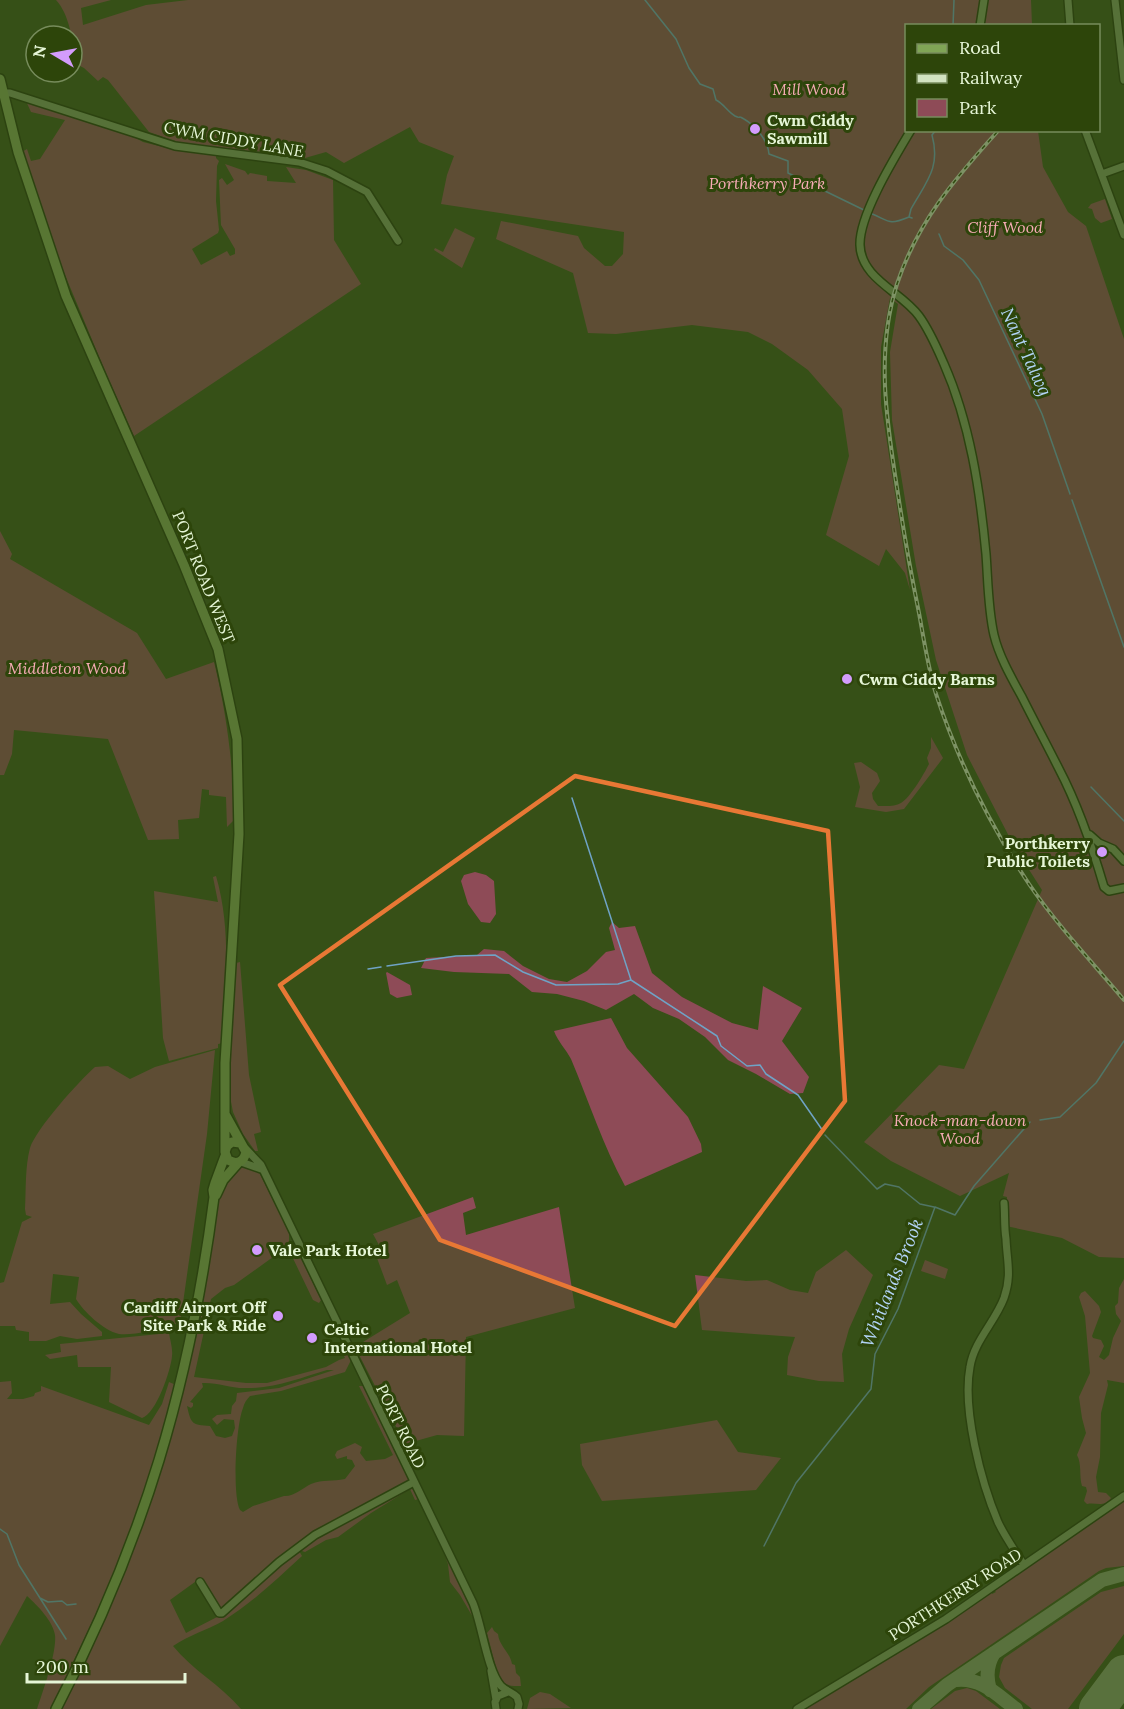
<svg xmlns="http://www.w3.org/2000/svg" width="1124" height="1709" font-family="Lora,serif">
<rect width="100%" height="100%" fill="#375017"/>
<path fill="#8e4b57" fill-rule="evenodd" d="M 56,0 L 111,0 L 81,8 L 83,25 L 146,5 L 188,0 L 1031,0 L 1032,25 L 906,26 L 906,130 L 1038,131 L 1043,167 L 1068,212 L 1086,226 L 1124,339 L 1124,1258 L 1099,1257 L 1062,1238 L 1006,1226 L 1007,1197 L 1003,1196 L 1009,1173 L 960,1196 L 891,1161 L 864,1142 L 939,1065 L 964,1069 L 1042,890 L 1014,846 L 967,755 L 936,660 L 916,566 L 892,420 L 890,352 L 898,304 L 890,298 L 881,347 L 881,404 L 910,590 L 905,573 L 886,549 L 879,566 L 826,535 L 849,456 L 842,409 L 808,370 L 772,344 L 748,332 L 692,325 L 616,334 L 588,333 L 573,273 L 496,239 L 501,221 L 578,236 L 584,248 L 605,266 L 612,266 L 623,254 L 624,232 L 441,204 L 447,175 L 454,156 L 419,142 L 410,127 L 344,163 L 326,152 L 305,158 L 275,152 L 219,150 L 184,144 L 149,132 L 108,80 L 103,77 L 98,81 L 84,68 L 72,62 L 72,53 L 76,54 C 71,36 69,14 56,0 Z
M 26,101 L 123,131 L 143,142 L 175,150 L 216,155 L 216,158 L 219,161 L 217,166 L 216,201 L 219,230 L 218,233 L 192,249 L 201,265 L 227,251 L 230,256 L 235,254 L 235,249 L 221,225 L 219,180 L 222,178 L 227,185 L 234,180 L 225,164 L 245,171 L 248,175 L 250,173 L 267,176 L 267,181 L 296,183 L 286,167 L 306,170 L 333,180 L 334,240 L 361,284 L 134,436 L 108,378 L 60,263 L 22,152 L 27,149 L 31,161 L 40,159 L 65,120 L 31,112 Z
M 1105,199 L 1112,219 L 1101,223 L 1095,218 L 1092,209 L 1088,208 L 1091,204 Z
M 455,228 L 475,238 L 462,268 L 434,250 L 435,248 L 443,252 Z
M 0,531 L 12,554 L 10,559 L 137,633 L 166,679 L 214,662 C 227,714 233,766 235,819 L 227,827 L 226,797 L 209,795 L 209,790 L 202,789 L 199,818 L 178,820 L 179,839 L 148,840 L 108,739 L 14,730 L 12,754 L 4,775 L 0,775 Z
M 931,737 L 943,758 L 904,809 L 886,812 L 855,807 L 860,787 L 854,763 L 861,762 L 877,773 L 880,781 L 872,793 L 873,799 L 878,806 C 885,806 895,807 901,803 C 910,798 924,774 929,764 L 927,758 L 931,748 Z
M 475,872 L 486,875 L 494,881 L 496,914 L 490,923 L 481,922 L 468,904 L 461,881 L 464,875 Z
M 216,876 C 232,931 225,987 223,1043 L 218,1044 L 218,1048 L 169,1061 L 163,1038 L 154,891 L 218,902 L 213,877 Z
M 612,922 L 619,928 L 635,926 L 652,973 L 682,997 L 732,1023 L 758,1030 L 763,986 L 802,1008 L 782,1041 L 809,1077 L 803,1093 L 790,1094 L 756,1074 L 728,1060 L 705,1037 L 679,1019 L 653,1008 L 634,994 L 606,1010 L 584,1001 L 557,994 L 532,992 L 509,974 L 454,972 L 421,968 L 426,958 L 477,955 L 484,949 L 504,951 L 523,966 L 549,979 L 567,982 L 587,971 L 606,952 L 615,950 L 609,928 Z
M 240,962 L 249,1075 L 261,1132 L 254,1134 L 258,1151 L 255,1151 L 243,1134 L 233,1112 L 228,1086 L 236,963 Z
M 387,972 L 410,985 L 412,995 L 397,998 L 390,994 L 386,973 Z
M 611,1018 L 627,1048 L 688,1117 L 701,1144 L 702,1152 L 625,1186 C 603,1145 589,1102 571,1059 C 566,1049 558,1042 554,1031 Z
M 215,1050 L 207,1134 L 180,1324 L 175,1324 L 170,1328 C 157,1329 132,1336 119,1334 C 103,1330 84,1312 76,1299 L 79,1277 L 53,1274 L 50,1304 L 70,1302 L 81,1314 L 102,1332 L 102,1336 L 77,1339 L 60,1336 L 46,1341 L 29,1341 L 29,1332 L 16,1330 L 15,1326 L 0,1326 L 0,1283 L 4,1282 L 22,1222 L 32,1217 L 26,1215 L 25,1209 C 26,1189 25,1167 30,1148 C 36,1129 79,1081 95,1067 L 108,1066 L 130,1079 L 155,1067 Z
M 247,1167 L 257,1170 L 260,1174 L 289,1232 L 289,1243 L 294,1244 L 321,1300 L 319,1303 L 313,1300 L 289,1250 L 273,1257 L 234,1285 L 225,1288 L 211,1299 L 194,1377 L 246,1383 L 267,1383 L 326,1367 L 339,1360 L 345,1358 L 342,1352 L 340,1351 L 347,1353 L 351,1360 L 345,1372 L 281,1391 L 250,1396 C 247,1399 244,1403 243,1408 C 236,1425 232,1495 240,1510 L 243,1512 L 253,1506 L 284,1496 C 293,1497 303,1488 311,1484 C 323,1479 333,1482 345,1479 L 355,1466 L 352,1460 L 347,1459 L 347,1456 L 337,1459 L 335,1455 L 337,1451 L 355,1443 L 362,1447 L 360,1453 L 366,1461 L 385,1459 L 393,1455 L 359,1386 L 363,1386 L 367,1392 L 409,1480 L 298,1549 L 302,1556 C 277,1579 252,1603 223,1621 C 207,1630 189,1635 173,1646 C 192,1670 221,1685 241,1709 L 60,1709 L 117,1590 L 154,1492 L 173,1429 L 201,1318 L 217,1200 L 221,1189 L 237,1168 ZM 327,1370 L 334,1370 L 279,1388 L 237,1393 L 236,1401 L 232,1406 L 231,1414 L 217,1415 L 212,1419 L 217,1425 L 224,1419 L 234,1420 L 235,1428 L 232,1436 L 225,1438 L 216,1436 L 210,1426 C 192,1425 191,1424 187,1406 L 191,1408 L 193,1406 L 193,1403 L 190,1402 L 203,1387 L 202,1383 C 216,1382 230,1388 244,1388 C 274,1389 300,1378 327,1370 ZM 199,1579 L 219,1616 L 186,1633 L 170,1600 Z
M 473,1197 L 476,1208 L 463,1213 L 466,1235 L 559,1207 L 575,1308 L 466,1337 L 464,1436 L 437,1435 L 405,1444 L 355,1347 L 410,1313 L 397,1280 L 387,1285 L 377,1258 L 379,1245 L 373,1234 Z
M 846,1250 L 873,1275 L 849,1329 L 842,1354 L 844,1382 L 819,1381 L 787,1375 L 788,1357 L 795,1337 L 702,1330 L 695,1275 L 746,1281 L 767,1280 L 790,1290 L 808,1293 L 816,1272 Z
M 925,1260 L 948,1269 L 945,1279 L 921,1271 Z
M 1124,1279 L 1124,1383 L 1107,1380 L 1108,1385 L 1101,1413 L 1100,1457 L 1096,1477 L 1098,1492 L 1106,1493 L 1111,1498 C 1103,1508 1097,1502 1087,1504 L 1084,1501 L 1087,1491 L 1086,1487 L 1082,1486 C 1079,1476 1082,1464 1077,1455 L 1086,1433 L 1082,1418 L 1079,1397 L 1090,1373 L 1085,1316 L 1079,1297 L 1081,1293 L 1085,1291 L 1099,1306 L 1101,1312 L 1092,1336 L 1093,1338 L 1101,1340 L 1104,1346 L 1099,1357 L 1104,1360 L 1109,1355 L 1113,1338 L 1121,1321 L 1116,1314 L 1115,1306 L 1118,1303 L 1119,1288 Z
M 169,1333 C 170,1340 173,1349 172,1356 C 171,1370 156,1414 142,1418 L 109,1402 L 111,1367 L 78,1367 L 77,1355 L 50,1359 L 45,1355 L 61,1352 L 60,1344 Z
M 11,1381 L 12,1393 L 7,1399 L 23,1399 L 34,1396 L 35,1393 L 41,1391 L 41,1386 L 149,1425 L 162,1404 L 169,1382 L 176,1385 C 164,1432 150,1480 133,1525 C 109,1588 80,1649 50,1709 L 37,1709 C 43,1691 57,1652 55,1635 C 53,1621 37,1605 27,1596 L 0,1646 L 0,1382 Z
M 717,1420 L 738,1452 L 781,1458 L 756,1490 L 602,1501 L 582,1465 L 580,1444 Z
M 411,1487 L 419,1499 L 415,1500 L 410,1489 L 371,1513 L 338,1537 L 326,1540 L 305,1552 L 302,1551 L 301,1547 L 305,1544 Z
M 1124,1500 L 1124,1566 L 1106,1568 L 1099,1571 L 929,1687 L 906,1709 L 802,1709 L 943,1625 L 992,1592 L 992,1594 L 996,1592 L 994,1590 L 1004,1582 Z
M 441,1544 L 473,1609 L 482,1647 L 474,1619 L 460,1595 L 450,1582 L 448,1564 Z
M 1124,1586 L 1124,1634 L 1068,1709 L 1032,1709 L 1005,1688 L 999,1677 L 1001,1665 L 1004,1658 L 1101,1592 Z
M 492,1627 L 494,1631 L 498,1634 C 499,1646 510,1652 512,1664 L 515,1665 L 516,1673 L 520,1677 L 521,1686 C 513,1686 504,1686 499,1679 L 487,1633 Z
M 967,1688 L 976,1691 L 1000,1709 L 931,1709 L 955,1691 Z
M 540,1692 L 550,1694 L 571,1708 L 527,1709 L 530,1698 Z"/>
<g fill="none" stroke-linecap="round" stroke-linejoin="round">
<path stroke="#6fa3c6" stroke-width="1.5" d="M 645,0 L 676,39 L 689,68 L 700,84 L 713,89 L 716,100 C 724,104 727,111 735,116 C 743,120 736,114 744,119 C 756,126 768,141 769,154 L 788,161 L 788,173 L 866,211
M 953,26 L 954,0
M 870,213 C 890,221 887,226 909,217 L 912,218
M 909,217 L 911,209 C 926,182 941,168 932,135 L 936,130
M 939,234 L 944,246 L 963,260 L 979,280 L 1042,414 L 1070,494
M 1072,500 L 1124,647
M 1091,787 L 1124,821
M 572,798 L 631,980
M 387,966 L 456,956 L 495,955 L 523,972 L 556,985 L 618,984 L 631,980 L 717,1036 L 721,1046 L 747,1066 L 760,1065 L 766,1074 L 798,1095 L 823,1131
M 368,969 L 381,967
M 1040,1120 L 1060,1117 L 1096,1083 L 1124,1041
M 825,1135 L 877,1189 L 885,1184 L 899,1187 L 920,1204 L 934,1207
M 0,1529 L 7,1534 L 19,1565 L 66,1639
M 764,1546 L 796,1483 L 871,1389 L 875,1354 L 898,1309 L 935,1207 L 955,1215 L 974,1186 L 1030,1122
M 40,1598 L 48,1602 L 62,1601 L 67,1605 L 76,1604"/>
<path stroke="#849a6c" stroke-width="14" d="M 956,1680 C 981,1677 997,1695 1016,1709
M 990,1690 C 986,1677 987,1664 994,1653
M 919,1709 L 947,1685 L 1102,1580 L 1124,1574"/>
<path stroke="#849a6c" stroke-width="36" d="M 1097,1709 L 1124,1673"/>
<g stroke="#213408" stroke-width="10">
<path id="minor" d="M 1068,0 L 1070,26
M 1115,0 L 1124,80
M 980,26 L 984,0
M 4,93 L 10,93 L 175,146 L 299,162 L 327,171 L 367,192 L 398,241
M 911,130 C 895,157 859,215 860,245 C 861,279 902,292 919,316 C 930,331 937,348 944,364 C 970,423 980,490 986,554 C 988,580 988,609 994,635 C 999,656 1011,677 1022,697 C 1034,721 1047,745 1059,769 C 1079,807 1092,846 1104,887 L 1109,891 L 1124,888
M 1085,130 L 1124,235
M 1102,174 L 1124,166
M 1090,835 L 1099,843 L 1113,849 L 1124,861
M 246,1149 L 261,1165 L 473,1603 C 482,1625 487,1670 501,1686 C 506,1691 512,1692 517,1697 L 519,1704 L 518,1709
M 241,1162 L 261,1169
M 1004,1203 C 1005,1215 1004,1227 1006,1239 C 1007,1262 1012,1275 1004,1298 C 995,1322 974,1341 970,1367 C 962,1409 981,1482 998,1522 C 1005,1537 1015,1551 1024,1565
M 200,1582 L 219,1613 L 222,1613 L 279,1562 L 315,1535 L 414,1482
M 491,1671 L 496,1700
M 496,1709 L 495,1702 L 498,1696 L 508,1692
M 797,1709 L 946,1619 L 1124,1496"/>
</g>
<g stroke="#213408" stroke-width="12">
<path id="major" d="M 0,79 L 18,152 L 66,296 L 184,565 L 218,649 L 237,739 L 239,834 L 225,1063 L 225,1152
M 225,1114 L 246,1152 C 244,1162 237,1165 228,1160 L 225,1152 L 227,1146 L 232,1142 L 240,1143
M 216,1195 L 223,1180 L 238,1163
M 56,1709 C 144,1541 190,1384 214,1197 L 213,1190 L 215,1183 L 225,1156"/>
</g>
<use href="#minor" stroke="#7d9a60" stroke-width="7"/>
<use href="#major" stroke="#80a556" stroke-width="9"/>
<g stroke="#d2e3c1" stroke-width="4">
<path id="rail" d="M 997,132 C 954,180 918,221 897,284 C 875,353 887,424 898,494 C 904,534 911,574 919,613 C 924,640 928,668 936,694 C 958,761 990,825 1029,884 C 1057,925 1092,962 1124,1000"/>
</g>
<use href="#rail" stroke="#2d450a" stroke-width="1.5" stroke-dasharray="4.5" stroke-linecap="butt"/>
</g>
<path d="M0 0H1124V1709H0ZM 575,776 L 828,831 L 845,1101 L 675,1326 L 440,1240 L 280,985 Z" fill="#375017" fill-opacity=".55" fill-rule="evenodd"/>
<path fill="none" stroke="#e87835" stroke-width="4.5" stroke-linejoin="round" d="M 575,776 L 828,831 L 845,1101 L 675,1326 L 440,1240 L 280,985 Z"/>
<g fill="#d39cfc" stroke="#2d450a" stroke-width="2">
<circle cx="755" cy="129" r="6"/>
<circle cx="847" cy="679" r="6"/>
<circle cx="1102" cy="852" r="6"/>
<circle cx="257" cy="1250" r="6"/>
<circle cx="278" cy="1316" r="6"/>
<circle cx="312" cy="1338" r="6"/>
</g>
<g text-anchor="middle" stroke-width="6" stroke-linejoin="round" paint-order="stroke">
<g font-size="16" font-style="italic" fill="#f8acb7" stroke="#2d450a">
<text x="809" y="95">Mill Wood</text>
<text x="767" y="189">Porthkerry Park</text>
<text x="1005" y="233">Cliff Wood</text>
<text x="67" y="674">Middleton Wood</text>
<text x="960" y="1126">Knock-man-down<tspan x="960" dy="18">Wood</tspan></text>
</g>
<g font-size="16" font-weight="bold" fill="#e6f6d7" stroke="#2d450a" text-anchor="start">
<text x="767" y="126">Cwm Ciddy<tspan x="767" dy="18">Sawmill</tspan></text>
<text x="859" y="685">Cwm Ciddy Barns</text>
<text x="1090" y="849" text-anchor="end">Porthkerry<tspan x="1090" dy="18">Public Toilets</tspan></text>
<text x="269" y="1256">Vale Park Hotel</text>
<text x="266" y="1313" text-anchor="end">Cardiff Airport Off<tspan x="266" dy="18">Site Park &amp; Ride</tspan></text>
<text x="324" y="1335">Celtic<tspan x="324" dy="18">International Hotel</tspan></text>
</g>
<g font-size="16" fill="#e6f6d7" stroke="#2d450a">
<text transform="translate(234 139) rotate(10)" y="6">CWM CIDDY LANE</text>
<text transform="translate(204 577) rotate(68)" y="6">PORT ROAD WEST</text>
<text transform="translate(401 1426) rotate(64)" y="6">PORT ROAD</text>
<text transform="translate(955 1594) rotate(-33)" y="6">PORTHKERRY ROAD</text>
</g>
<g font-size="18" font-style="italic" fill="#b2d3f6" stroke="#2d450a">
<text transform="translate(1026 352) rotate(65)" y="6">Nant Talwg</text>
<text transform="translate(892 1283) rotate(-68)" y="6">Whitlands Brook</text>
</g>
</g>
<rect x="905" y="24" width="195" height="108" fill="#2d450a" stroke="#778c5c" stroke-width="1.5"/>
<rect x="917" y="44" width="30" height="9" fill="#80a556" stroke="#778c5c" stroke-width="1.5"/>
<text x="959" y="54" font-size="18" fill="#e6f6d7">Road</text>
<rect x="917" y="74" width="30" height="9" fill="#d2e3c1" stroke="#778c5c" stroke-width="1.5"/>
<text x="959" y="84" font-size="18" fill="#e6f6d7">Railway</text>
<rect x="917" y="99" width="30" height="18" fill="#8e4b57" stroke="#778c5c" stroke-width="1.5"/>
<text x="959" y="114" font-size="18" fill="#e6f6d7">Park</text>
<g transform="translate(54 54) rotate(280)"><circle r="28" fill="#2d450a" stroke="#778c5c" stroke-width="1.5"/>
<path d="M0-4.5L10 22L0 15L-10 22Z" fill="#d39cfc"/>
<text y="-9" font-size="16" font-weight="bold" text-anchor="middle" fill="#e6f6d7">N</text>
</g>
<path d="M27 1673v9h158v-9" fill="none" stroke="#e6f6d7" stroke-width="3"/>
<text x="36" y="1673" font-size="18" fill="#e6f6d7" stroke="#2d450a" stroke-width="4.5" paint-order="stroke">200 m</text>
</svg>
